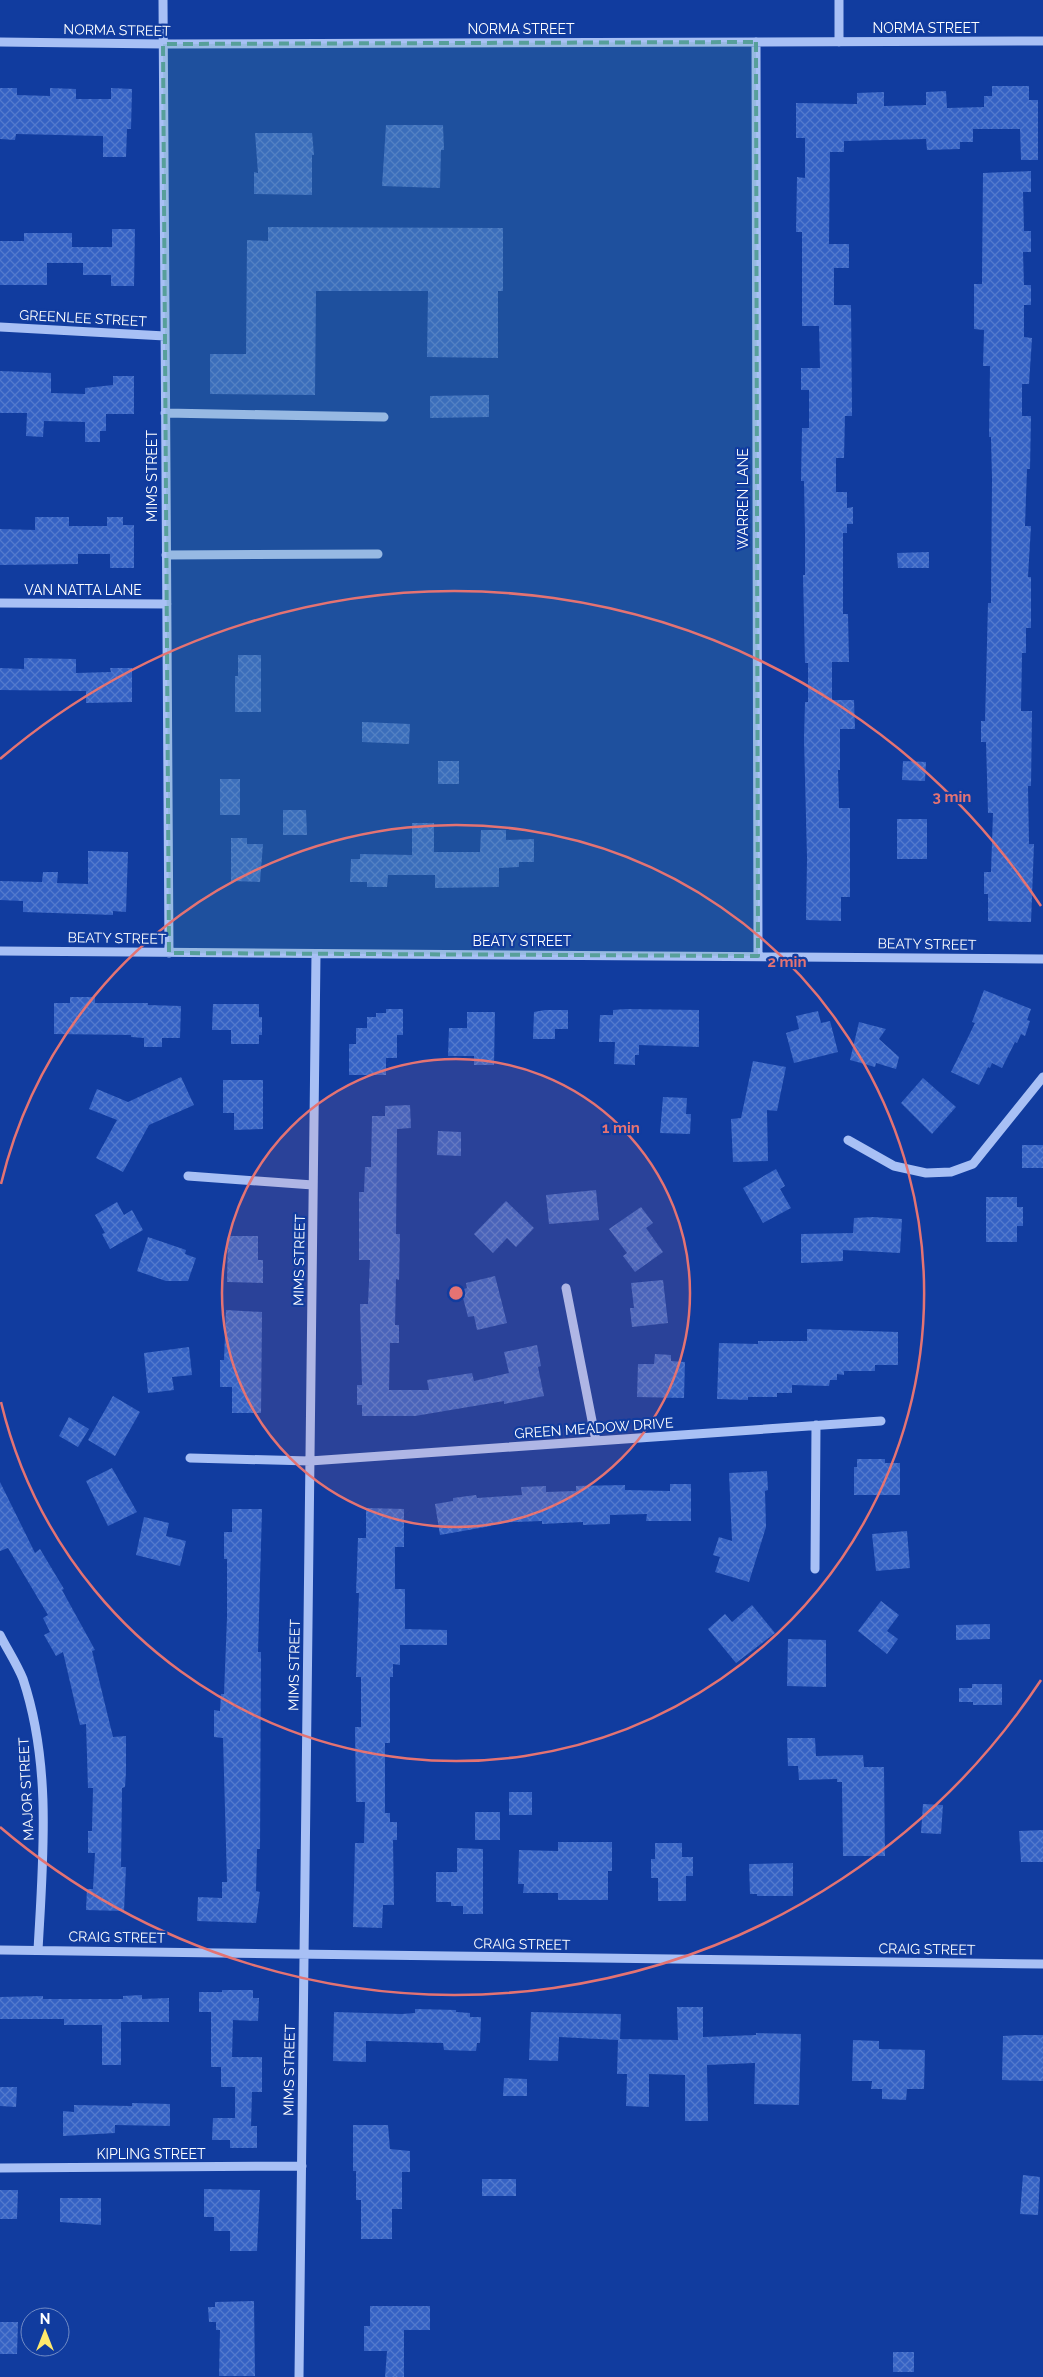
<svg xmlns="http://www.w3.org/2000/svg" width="1043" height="2377" font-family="Raleway,sans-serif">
<defs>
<pattern id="building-cross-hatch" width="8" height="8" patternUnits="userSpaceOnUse" patternTransform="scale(1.25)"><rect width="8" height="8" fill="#3562c4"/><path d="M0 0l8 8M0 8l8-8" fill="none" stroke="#537acd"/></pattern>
</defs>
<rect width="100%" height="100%" fill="#113c9f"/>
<path fill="url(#building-cross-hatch)" d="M 992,86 L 1029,86 L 1029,100 L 1038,100 L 1038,160 L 1021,160 L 1020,129 L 973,129 L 973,142 L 960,142 L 960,149 L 927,150 L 926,139 L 844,141 L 844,152 L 830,152 L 829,244 L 849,244 L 849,268 L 834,268 L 834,305 L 851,305 L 852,416 L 845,416 L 844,458 L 836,458 L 836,492 L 847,492 L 847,508 L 853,507 L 853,524 L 847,524 L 847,533 L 843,533 L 843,614 L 848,614 L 849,662 L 832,662 L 832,700 L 854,700 L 855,729 L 840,729 L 840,770 L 838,770 L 839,808 L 850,808 L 850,897 L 841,897 L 841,921 L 806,920 L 807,858 L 804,739 L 805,702 L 808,702 L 808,663 L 805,663 L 803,575 L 805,575 L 805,533 L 804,481 L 801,481 L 802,428 L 809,428 L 809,390 L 801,390 L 801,368 L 820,368 L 819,326 L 802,326 L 802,232 L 796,232 L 797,177 L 805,178 L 805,138 L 796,138 L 796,103 L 857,104 L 857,93 L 884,92 L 884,106 L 926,105 L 926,92 L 946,91 L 947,108 L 984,107 L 984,96 L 992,96 Z
M 0,88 L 17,88 L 17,95 L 50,96 L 50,88 L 76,89 L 76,99 L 111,99 L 111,88 L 132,89 L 131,129 L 127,129 L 126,157 L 103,157 L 103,136 L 16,134 L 15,140 L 0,139 Z
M 386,125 L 443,125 L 444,150 L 441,150 L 440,188 L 382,186 Z
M 255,133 L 312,133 L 314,155 L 312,155 L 312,195 L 254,194 L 254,172 L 258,173 Z
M 1031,171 L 1031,192 L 1023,192 L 1024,231 L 1031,231 L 1031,252 L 1023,252 L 1024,285 L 1031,285 L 1031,305 L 1024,305 L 1024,337 L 1032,338 L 1029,384 L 1022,384 L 1022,416 L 1031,416 L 1030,469 L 1027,469 L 1025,526 L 1031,526 L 1028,577 L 1031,577 L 1031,628 L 1026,628 L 1026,653 L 1022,653 L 1021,711 L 1032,711 L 1031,786 L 1028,786 L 1029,844 L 1034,844 L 1031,922 L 988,921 L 988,894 L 984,894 L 984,872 L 991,872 L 993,813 L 988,813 L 986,742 L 981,742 L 981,721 L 985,721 L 988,603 L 991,603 L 992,479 L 991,437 L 989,437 L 990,366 L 983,366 L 984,330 L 974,329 L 974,284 L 982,284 L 983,173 Z
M 268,227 L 503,228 L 503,291 L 498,291 L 498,358 L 427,357 L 428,291 L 316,291 L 315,395 L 210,394 L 210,354 L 246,354 L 247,240 L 268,241 Z
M 112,229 L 135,229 L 134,286 L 111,286 L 111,275 L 83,275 L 83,263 L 47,263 L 47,285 L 0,285 L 0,241 L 24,241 L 24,233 L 72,233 L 72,247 L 112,247 Z
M 0,371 L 51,373 L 51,393 L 85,394 L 85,388 L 113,385 L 113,376 L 134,376 L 134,414 L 106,414 L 106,431 L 100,431 L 100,442 L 85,442 L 85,422 L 44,421 L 43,437 L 26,436 L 27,413 L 0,413 Z
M 489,395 L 489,417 L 430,418 L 430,396 Z
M 35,517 L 69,517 L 69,526 L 107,526 L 107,517 L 123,517 L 123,525 L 134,525 L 134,568 L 110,568 L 110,554 L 78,554 L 78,564 L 0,565 L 0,529 L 35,530 Z
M 929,552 L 929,568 L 898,568 L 897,553 Z
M 238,655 L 261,655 L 261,712 L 235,712 L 235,676 L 238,676 Z
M 24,658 L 76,659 L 76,673 L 111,672 L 110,668 L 132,668 L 132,702 L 86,703 L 86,691 L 0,690 L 0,668 L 24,669 Z
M 362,722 L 410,724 L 409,744 L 362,742 Z
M 438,761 L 459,761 L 459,784 L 438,784 Z
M 903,761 L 926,762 L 925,781 L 902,780 Z
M 220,779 L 240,779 L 240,815 L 220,815 Z
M 283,810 L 306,810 L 307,835 L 283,835 Z
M 897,819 L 927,819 L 927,859 L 897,859 Z
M 412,823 L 434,823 L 434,852 L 480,852 L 481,830 L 506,830 L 506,840 L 534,839 L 534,862 L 519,862 L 519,867 L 499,868 L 499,887 L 435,888 L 435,875 L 388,875 L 387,887 L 367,887 L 367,882 L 350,882 L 351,859 L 360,859 L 360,854 L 412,855 Z
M 231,838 L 247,838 L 247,844 L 263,844 L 260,882 L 231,881 Z
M 88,851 L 128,852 L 126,912 L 113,911 L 113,915 L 23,912 L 23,901 L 0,900 L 0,881 L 42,882 L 43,872 L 58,872 L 57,883 L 88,884 Z
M 984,990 L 1031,1009 L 1027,1020 L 1030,1021 L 1025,1036 L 1021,1034 L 1017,1043 L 1015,1042 L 1002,1068 L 992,1063 L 990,1068 L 988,1067 L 979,1085 L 951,1072 L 975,1023 L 972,1022 Z
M 70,997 L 95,997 L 95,1003 L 148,1003 L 148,1005 L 181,1006 L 180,1038 L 162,1038 L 162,1047 L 144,1047 L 144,1038 L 131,1037 L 131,1035 L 54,1034 L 54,1003 L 70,1003 Z
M 213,1004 L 259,1004 L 259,1017 L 262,1017 L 262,1035 L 259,1035 L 259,1044 L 231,1044 L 231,1030 L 212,1030 Z
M 386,1009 L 403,1009 L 403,1035 L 397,1035 L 397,1058 L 386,1058 L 386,1075 L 349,1075 L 349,1044 L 356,1044 L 356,1028 L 367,1028 L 367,1017 L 376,1017 L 376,1013 L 386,1013 Z
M 626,1009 L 699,1010 L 699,1047 L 639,1045 L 639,1055 L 635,1055 L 635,1065 L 614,1064 L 615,1042 L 599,1042 L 600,1015 L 613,1015 L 613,1010 Z
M 545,1010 L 568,1010 L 568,1029 L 555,1029 L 555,1039 L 533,1039 L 534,1012 Z
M 818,1011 L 821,1023 L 830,1021 L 838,1052 L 794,1063 L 786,1033 L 799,1029 L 796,1016 Z
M 467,1012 L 495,1012 L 494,1065 L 474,1065 L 474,1056 L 448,1056 L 449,1028 L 467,1028 Z
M 859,1022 L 886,1029 L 879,1039 L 899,1057 L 896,1069 L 876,1063 L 875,1067 L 850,1060 Z
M 753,1061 L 786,1067 L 777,1111 L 767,1110 L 768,1161 L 733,1162 L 731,1119 L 741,1118 Z
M 181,1077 L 194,1105 L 149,1125 L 123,1172 L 96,1158 L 117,1120 L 89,1109 L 97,1089 L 128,1102 Z
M 923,1078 L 956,1107 L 932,1134 L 901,1103 Z
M 223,1080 L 263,1080 L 263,1129 L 234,1130 L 234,1113 L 223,1113 Z
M 663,1097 L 687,1098 L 686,1114 L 691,1114 L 690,1134 L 660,1133 Z
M 410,1105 L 411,1128 L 397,1129 L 396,1234 L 400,1234 L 399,1280 L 396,1279 L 395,1325 L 399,1325 L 399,1343 L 390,1343 L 389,1390 L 429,1390 L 427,1380 L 472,1373 L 474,1381 L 509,1373 L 504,1352 L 537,1345 L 541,1366 L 538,1367 L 544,1396 L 504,1404 L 504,1401 L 415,1416 L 362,1416 L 362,1405 L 357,1405 L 357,1385 L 362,1385 L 360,1304 L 368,1304 L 370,1260 L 359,1260 L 359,1192 L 364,1192 L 365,1167 L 371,1167 L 372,1116 L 385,1116 L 385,1106 Z
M 438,1131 L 461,1132 L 461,1156 L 437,1155 Z
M 1022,1145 L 1043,1145 L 1043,1168 L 1022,1168 Z
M 776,1169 L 785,1186 L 780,1189 L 791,1208 L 763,1223 L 743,1188 Z
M 596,1190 L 599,1220 L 549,1224 L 546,1195 Z
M 986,1197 L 1017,1197 L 1017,1207 L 1023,1207 L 1023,1226 L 1017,1226 L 1017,1242 L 986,1242 Z
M 506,1201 L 534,1228 L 516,1247 L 507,1238 L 493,1253 L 474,1234 Z
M 117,1202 L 124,1215 L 132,1210 L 143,1230 L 110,1249 L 102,1234 L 105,1233 L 95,1215 Z
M 641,1207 L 653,1223 L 646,1228 L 663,1252 L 635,1272 L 623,1256 L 627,1253 L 609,1229 Z
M 873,1217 L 902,1219 L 900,1253 L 843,1250 L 843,1261 L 801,1263 L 801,1234 L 853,1233 L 854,1218 Z
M 228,1236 L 258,1236 L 258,1260 L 263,1260 L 263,1283 L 227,1282 Z
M 148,1237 L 186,1250 L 185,1254 L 196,1258 L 188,1281 L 166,1281 L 137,1271 Z
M 495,1276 L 507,1323 L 477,1330 L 474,1316 L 468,1317 L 461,1290 L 467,1288 L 466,1283 Z
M 663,1280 L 668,1323 L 632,1327 L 630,1308 L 634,1308 L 631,1283 Z
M 226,1310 L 262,1312 L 261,1413 L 232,1413 L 232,1387 L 220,1387 L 220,1360 L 224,1360 Z
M 807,1329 L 898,1332 L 898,1365 L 875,1365 L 875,1371 L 844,1371 L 844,1375 L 837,1374 L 837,1380 L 830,1380 L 829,1386 L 792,1385 L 792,1393 L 777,1393 L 777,1397 L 748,1397 L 748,1400 L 717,1399 L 719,1343 L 758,1344 L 758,1341 L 807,1341 Z
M 189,1347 L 192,1375 L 172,1377 L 174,1390 L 148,1393 L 144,1353 Z
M 655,1354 L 671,1355 L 671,1361 L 685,1362 L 684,1398 L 637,1397 L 638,1364 L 654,1364 Z
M 113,1396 L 140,1412 L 115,1456 L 88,1440 Z
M 69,1417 L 89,1429 L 78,1447 L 59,1436 Z
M 857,1459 L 885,1459 L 885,1463 L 900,1463 L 900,1495 L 854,1495 L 854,1467 L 857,1467 Z
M 112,1468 L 137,1512 L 108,1526 L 86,1481 Z
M 767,1471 L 768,1490 L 765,1491 L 766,1527 L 749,1582 L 715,1572 L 720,1557 L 713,1555 L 719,1537 L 732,1541 L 729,1473 Z
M 0,1482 L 35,1553 L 40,1549 L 64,1589 L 62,1590 L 95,1650 L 92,1651 L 113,1737 L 126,1736 L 126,1772 L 125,1787 L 122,1788 L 121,1867 L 126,1867 L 124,1911 L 86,1910 L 87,1889 L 93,1889 L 95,1853 L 88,1853 L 88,1831 L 92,1831 L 93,1788 L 88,1788 L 86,1724 L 80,1725 L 63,1652 L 56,1656 L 44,1635 L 50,1632 L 43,1618 L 48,1615 L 8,1548 L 0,1551 Z
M 670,1484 L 691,1484 L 691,1521 L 646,1521 L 647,1514 L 610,1515 L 610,1524 L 583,1525 L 583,1522 L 542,1524 L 542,1521 L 491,1523 L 491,1526 L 440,1535 L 435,1504 L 453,1501 L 453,1498 L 476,1495 L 477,1498 L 522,1495 L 521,1487 L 546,1486 L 546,1492 L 576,1491 L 576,1486 L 625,1485 L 625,1490 L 670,1491 Z
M 366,1508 L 404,1509 L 404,1547 L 395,1547 L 395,1589 L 405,1589 L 405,1629 L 447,1630 L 447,1645 L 400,1645 L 400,1665 L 393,1664 L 393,1677 L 390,1677 L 390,1743 L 385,1743 L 385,1813 L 390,1813 L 390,1822 L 397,1822 L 397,1840 L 393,1840 L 394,1905 L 383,1905 L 382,1928 L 353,1927 L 355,1843 L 364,1843 L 365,1802 L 356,1802 L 355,1727 L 361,1727 L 361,1677 L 356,1677 L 359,1593 L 356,1593 L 358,1538 L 366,1538 Z
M 232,1509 L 262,1509 L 258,1652 L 261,1652 L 260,1849 L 257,1849 L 256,1891 L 260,1892 L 256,1923 L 197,1921 L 198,1897 L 222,1898 L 222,1882 L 227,1882 L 223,1738 L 214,1737 L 214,1710 L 220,1711 L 221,1694 L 224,1694 L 227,1617 L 227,1559 L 224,1559 L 224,1532 L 232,1532 Z
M 144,1517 L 169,1523 L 166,1536 L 186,1541 L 180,1566 L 136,1555 Z
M 907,1531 L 910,1568 L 876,1571 L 872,1534 Z
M 881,1601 L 899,1615 L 887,1631 L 898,1639 L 887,1654 L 858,1631 Z
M 752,1605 L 775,1633 L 736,1663 L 708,1629 L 725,1614 L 732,1622 Z
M 990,1624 L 990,1639 L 956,1640 L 956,1625 Z
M 788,1639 L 826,1640 L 826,1687 L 787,1686 Z
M 972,1684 L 1002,1684 L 1002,1705 L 973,1705 L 973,1702 L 959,1702 L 959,1688 L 972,1688 Z
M 787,1738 L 815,1738 L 816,1756 L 863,1755 L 864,1767 L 884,1767 L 885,1856 L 843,1856 L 842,1782 L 837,1782 L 837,1779 L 799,1780 L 798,1766 L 788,1766 Z
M 509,1792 L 532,1792 L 532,1815 L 509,1815 Z
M 923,1804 L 943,1805 L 941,1834 L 921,1833 Z
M 475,1812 L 500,1812 L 500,1840 L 475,1840 Z
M 1043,1830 L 1043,1862 L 1021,1862 L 1019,1831 Z
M 558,1842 L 612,1842 L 612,1871 L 608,1871 L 608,1900 L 558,1900 L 558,1893 L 523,1893 L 524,1884 L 518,1884 L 519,1850 L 558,1851 Z
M 655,1843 L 682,1843 L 682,1857 L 693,1857 L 693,1876 L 686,1876 L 686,1901 L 658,1901 L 658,1878 L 651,1878 L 651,1859 L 655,1859 Z
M 457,1848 L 483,1849 L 483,1914 L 463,1914 L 463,1906 L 451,1906 L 451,1902 L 436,1902 L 436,1872 L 457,1872 Z
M 793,1863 L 793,1896 L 757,1896 L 757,1894 L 750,1894 L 749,1864 Z
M 222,1990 L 253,1990 L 253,1998 L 259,1998 L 258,2021 L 233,2020 L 232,2057 L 262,2057 L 262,2092 L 252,2092 L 251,2126 L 257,2126 L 257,2148 L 230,2148 L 230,2140 L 212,2140 L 213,2118 L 235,2118 L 235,2087 L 221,2087 L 221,2067 L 211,2067 L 211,2012 L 199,2012 L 199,1992 L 222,1992 Z
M 142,1995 L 142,1999 L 169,1998 L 169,2022 L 121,2022 L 121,2065 L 102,2065 L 102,2025 L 64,2025 L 64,2019 L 0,2019 L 0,1997 L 43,1996 L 43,1999 L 123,1999 L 123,1996 Z
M 677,2007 L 703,2007 L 703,2037 L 756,2035 L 756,2033 L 801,2034 L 799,2105 L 754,2104 L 755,2063 L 707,2065 L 708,2121 L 685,2121 L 685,2075 L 649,2074 L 649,2107 L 626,2106 L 627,2074 L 617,2074 L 618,2040 L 559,2037 L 558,2061 L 529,2060 L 531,2012 L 621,2014 L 620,2039 L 678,2040 Z
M 415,2009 L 456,2010 L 456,2012 L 470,2013 L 470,2017 L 481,2017 L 480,2043 L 477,2043 L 476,2051 L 444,2050 L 443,2043 L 366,2041 L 366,2062 L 333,2061 L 334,2012 L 402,2014 L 415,2013 Z
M 1023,2035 L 1043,2035 L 1043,2081 L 1002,2080 L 1003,2036 Z
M 853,2040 L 879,2041 L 879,2049 L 925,2050 L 924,2089 L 907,2089 L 906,2100 L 882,2099 L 882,2089 L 871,2089 L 872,2081 L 852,2081 Z
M 504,2078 L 527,2079 L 527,2096 L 503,2096 Z
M 0,2087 L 17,2087 L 16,2107 L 0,2106 Z
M 132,2103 L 170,2104 L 170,2126 L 115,2125 L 115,2133 L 63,2136 L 63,2111 L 74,2112 L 74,2105 L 132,2106 Z
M 353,2125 L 388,2125 L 390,2149 L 410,2151 L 410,2172 L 402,2172 L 402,2209 L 392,2209 L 392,2239 L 361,2239 L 361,2200 L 356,2200 L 356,2171 L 353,2171 Z
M 1023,2175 L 1040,2177 L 1038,2215 L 1020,2214 Z
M 482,2179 L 516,2179 L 516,2196 L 482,2196 Z
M 204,2189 L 260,2190 L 257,2251 L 230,2251 L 230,2231 L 214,2231 L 214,2217 L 204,2217 Z
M 0,2190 L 18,2190 L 17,2219 L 0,2219 Z
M 60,2198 L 101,2198 L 101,2225 L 60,2222 Z
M 254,2301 L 255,2376 L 219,2376 L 220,2330 L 216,2330 L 216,2322 L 209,2322 L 208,2307 L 215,2307 L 215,2302 Z
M 370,2306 L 430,2306 L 430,2330 L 404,2330 L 404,2377 L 385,2377 L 387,2351 L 364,2351 L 364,2326 L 370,2326 Z
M 0,2322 L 18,2322 L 17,2354 L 0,2354 Z
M 893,2352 L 914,2352 L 914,2372 L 893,2372 Z"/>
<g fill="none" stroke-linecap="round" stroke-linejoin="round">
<path stroke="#a8c0f5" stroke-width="9" d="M 163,0 L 169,953
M 0,42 L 163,44 L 1043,41
M 756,42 L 758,956
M 839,42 L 839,0
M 0,327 L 165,336
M 165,413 L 384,417
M 166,555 L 378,554
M 0,603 L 167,604
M 0,951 L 1043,959
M 848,1140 L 894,1166 L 926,1173 L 951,1172 L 973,1164 L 1043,1077
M 188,1176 L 313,1185
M 566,1288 L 596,1441
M 190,1458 L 310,1461 L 881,1421
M 815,1569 L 816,1425
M 0,1635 C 7,1649 17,1664 23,1679 C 52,1766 43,1859 38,1950
M 0,1950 L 1043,1964
M 0,2168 L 302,2166
M 299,2377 L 316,954"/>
</g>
<path fill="#579f9a" fill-opacity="0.2" stroke="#579f9a" stroke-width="4" stroke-dasharray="10 6" stroke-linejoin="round" d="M 756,42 L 758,956 L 169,953 L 163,44 Z"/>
<circle cx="456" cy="1293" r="234" fill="#e47373" fill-opacity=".12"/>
<g fill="none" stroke="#e47373" stroke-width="2.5">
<circle cx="456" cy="1293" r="234"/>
<path d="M1 1184A468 468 0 1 1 1 1402"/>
<path d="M1041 1680A702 702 0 0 1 0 1827M0 759A702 702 0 0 1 1041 906"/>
</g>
<g text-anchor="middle" stroke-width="4.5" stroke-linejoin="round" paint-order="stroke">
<g font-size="14" fill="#fff" stroke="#113c9f">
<text x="926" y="33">NORMA STREET</text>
<text x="521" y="34">NORMA STREET</text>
<text transform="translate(117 30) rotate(1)" y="5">NORMA STREET</text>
<text transform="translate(83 318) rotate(3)" y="5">GREENLEE STREET</text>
<text transform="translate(152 476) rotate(-90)" y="5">MIMS STREET</text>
<text transform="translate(743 499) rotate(-90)" y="5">WARREN LANE</text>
<text x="83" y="595">VAN NATTA LANE</text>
<text transform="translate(117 938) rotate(1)" y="5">BEATY STREET</text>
<text x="522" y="946">BEATY STREET</text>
<text transform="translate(927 944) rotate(1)" y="5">BEATY STREET</text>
<text transform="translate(299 1260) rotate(-89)" y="5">MIMS STREET</text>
<text transform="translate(594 1428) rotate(-4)" y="5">GREEN MEADOW DRIVE</text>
<text transform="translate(294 1665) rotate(-89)" y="5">MIMS STREET</text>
<text transform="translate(26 1789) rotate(-93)" y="5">MAJOR STREET</text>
<text transform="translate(117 1937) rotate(1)" y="5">CRAIG STREET</text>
<text transform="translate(522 1944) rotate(1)" y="5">CRAIG STREET</text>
<text transform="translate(927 1949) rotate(1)" y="5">CRAIG STREET</text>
<text transform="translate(289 2070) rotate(-89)" y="5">MIMS STREET</text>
<text x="151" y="2159">KIPLING STREET</text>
</g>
</g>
<circle cx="456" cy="1293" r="8" fill="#e47373" stroke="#113c9f" stroke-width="2.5"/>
<g font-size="15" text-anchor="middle" font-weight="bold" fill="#e47373" stroke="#113c9f" stroke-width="4.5" stroke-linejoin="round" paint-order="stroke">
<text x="952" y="802">3 min</text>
<text x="787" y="967">2 min</text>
<text x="621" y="1133">1 min</text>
</g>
<g transform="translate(45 2332)"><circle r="24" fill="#113c9f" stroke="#708ac5"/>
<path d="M0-4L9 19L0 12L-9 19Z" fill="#ffe96c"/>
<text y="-8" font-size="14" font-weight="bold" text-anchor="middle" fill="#ffffff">N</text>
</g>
</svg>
